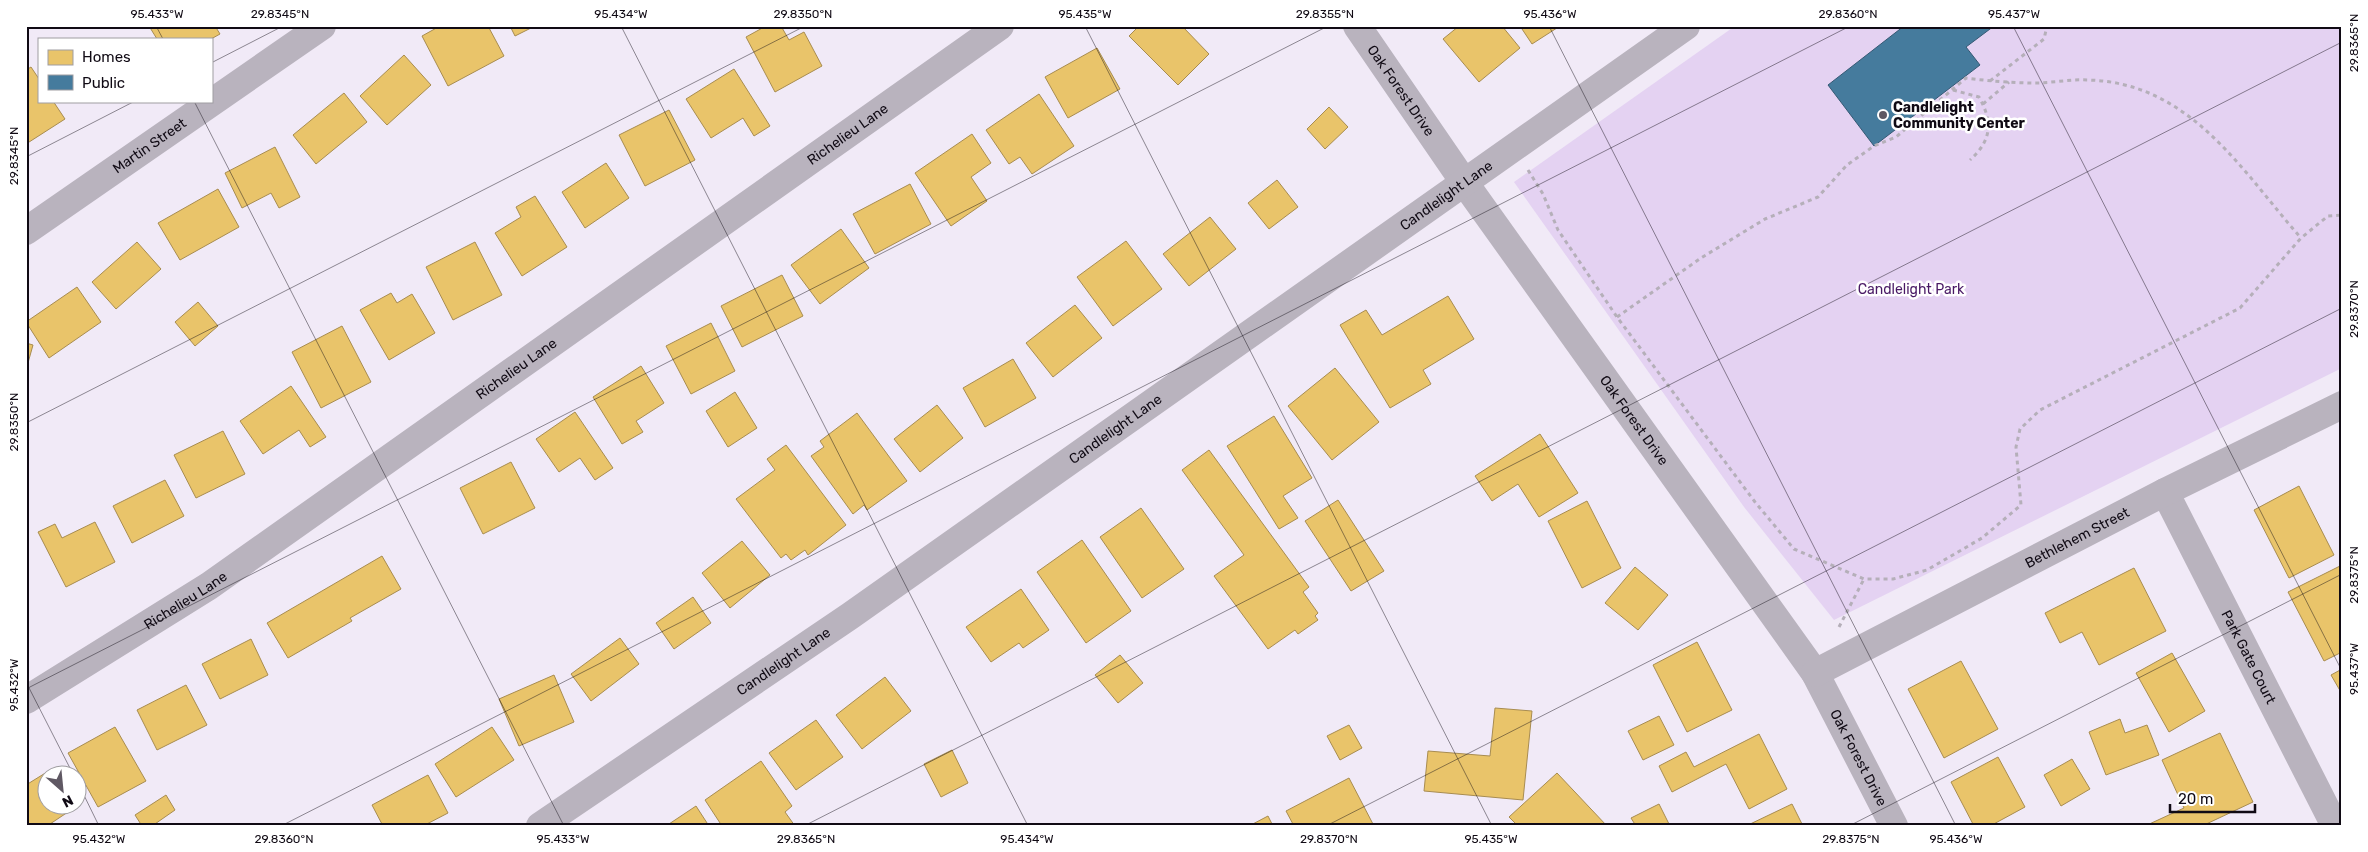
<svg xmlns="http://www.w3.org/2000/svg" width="2368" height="852" font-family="Rubik,sans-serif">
<rect width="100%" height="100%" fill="#f1eaf7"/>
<path fill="#e4d2f2" d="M 1735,26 L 2342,26 L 2342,368 L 1834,620 L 1744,507 L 1514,182 Z"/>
<path fill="#e9c46a" stroke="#a88c50" d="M 149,26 L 215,26 L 220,34 L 211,39 L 157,39 Z
M 440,26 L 488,26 L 504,56 L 448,86 L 422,36 Z
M 510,26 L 535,26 L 515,36 Z
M 766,26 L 781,26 L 789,40 L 804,32 L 822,66 L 775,92 L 746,37 Z
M 1139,26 L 1182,26 L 1209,54 L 1178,85 L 1129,36 Z
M 1459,26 L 1502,26 L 1520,48 L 1479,82 L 1443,39 Z
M 1520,26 L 1560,26 L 1532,44 Z
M 1097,48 L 1120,89 L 1068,118 L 1045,77 Z
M 404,55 L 431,85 L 387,125 L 360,96 Z
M 31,67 L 39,79 L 39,101 L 53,101 L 65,119 L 26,144 L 26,70 Z
M 734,69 L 770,126 L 754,136 L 743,118 L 711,138 L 686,99 Z
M 344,93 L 367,122 L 316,164 L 293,135 Z
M 1039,94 L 1074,146 L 1032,174 L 1020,157 L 1009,164 L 986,130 Z
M 1329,107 L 1348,127 L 1325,149 L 1307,129 Z
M 669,110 L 695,160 L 645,186 L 619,135 Z
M 972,134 L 991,163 L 971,177 L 987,201 L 951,226 L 915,173 Z
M 275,147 L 300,197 L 279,208 L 271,193 L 242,208 L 225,173 Z
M 606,163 L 629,198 L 585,228 L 562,192 Z
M 1277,180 L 1298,207 L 1269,229 L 1248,203 Z
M 910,184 L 931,224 L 875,254 L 853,214 Z
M 218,189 L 239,227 L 180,260 L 158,223 Z
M 535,196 L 567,247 L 522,276 L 495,233 L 521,217 L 516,207 Z
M 1210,217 L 1236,249 L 1189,286 L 1163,254 Z
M 841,229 L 869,268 L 820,304 L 791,265 Z
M 1126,241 L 1162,289 L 1113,326 L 1077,277 Z
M 137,242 L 161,269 L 116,309 L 92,282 Z
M 475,242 L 502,295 L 453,320 L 426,267 Z
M 782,275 L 803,316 L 742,347 L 721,306 Z
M 77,287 L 101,322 L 49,358 L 26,322 Z
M 391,293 L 397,303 L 412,294 L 435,333 L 389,360 L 360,310 Z
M 1448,296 L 1474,339 L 1423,370 L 1431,384 L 1390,408 L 1340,325 L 1366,310 L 1382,335 Z
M 198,302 L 218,326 L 195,346 L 175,322 Z
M 1075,305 L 1102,338 L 1053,377 L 1026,343 Z
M 711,323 L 735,371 L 691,394 L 666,346 Z
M 342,326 L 371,382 L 321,408 L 292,352 Z
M 26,343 L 33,345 L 26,370 Z
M 1013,359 L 1036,398 L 985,427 L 963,388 Z
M 641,366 L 664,403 L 636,421 L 643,432 L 622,444 L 593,397 Z
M 1335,368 L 1379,422 L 1332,460 L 1288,406 Z
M 291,386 L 326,437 L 310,447 L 299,430 L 263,454 L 240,421 Z
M 735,392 L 757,428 L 728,447 L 706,411 Z
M 937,405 L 963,438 L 920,472 L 894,439 Z
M 575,412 L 613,468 L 595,480 L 580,458 L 559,472 L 536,439 Z
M 857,413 L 907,481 L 867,510 L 864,505 L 853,514 L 811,456 L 824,447 L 820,441 Z
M 1274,416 L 1312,478 L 1283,496 L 1298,518 L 1279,529 L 1227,446 Z
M 223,431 L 245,474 L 196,498 L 174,455 Z
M 1540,434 L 1578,493 L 1539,517 L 1518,484 L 1492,501 L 1475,476 Z
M 786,445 L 846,525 L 808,555 L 805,550 L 791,560 L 786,554 L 781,558 L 736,499 L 775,470 L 767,459 Z
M 1209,450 L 1309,587 L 1303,592 L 1318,613 L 1315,616 L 1318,620 L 1298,634 L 1295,630 L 1268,649 L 1214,576 L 1244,555 L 1182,470 Z
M 511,462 L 535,508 L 483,534 L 460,488 Z
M 165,480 L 184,516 L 132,543 L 113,506 Z
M 2299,486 L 2334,555 L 2289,578 L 2254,510 Z
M 1338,500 L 1384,571 L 1351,591 L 1305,521 Z
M 1587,501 L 1621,568 L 1582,588 L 1548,521 Z
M 1141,508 L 1184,569 L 1142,598 L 1100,537 Z
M 95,522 L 115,562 L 66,587 L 38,532 L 55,524 L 62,538 Z
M 1082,540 L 1131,611 L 1086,643 L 1037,572 Z
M 742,541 L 770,575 L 730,608 L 702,573 Z
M 382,556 L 401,589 L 350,618 L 352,621 L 288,658 L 267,623 Z
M 2342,565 L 2342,652 L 2324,661 L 2288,592 Z
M 1635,567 L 1668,595 L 1638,630 L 1605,603 Z
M 2134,568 L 2166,631 L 2099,665 L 2082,632 L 2060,643 L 2045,613 Z
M 1021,589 L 1049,630 L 1023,648 L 1019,643 L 991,662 L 966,627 Z
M 693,597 L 711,623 L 674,649 L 656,623 Z
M 620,638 L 639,664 L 591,701 L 571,674 Z
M 251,639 L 268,675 L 220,699 L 202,664 Z
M 1697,642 L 1732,710 L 1687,732 L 1653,665 Z
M 2172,653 L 2205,711 L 2169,732 L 2136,673 Z
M 1120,655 L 1143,683 L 1118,703 L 1095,675 Z
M 1961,661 L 1998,729 L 1944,758 L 1908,689 Z
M 2342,669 L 2342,694 L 2331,675 Z
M 554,675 L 574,722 L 519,746 L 499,699 Z
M 885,677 L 911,711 L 862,749 L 836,715 Z
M 186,685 L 207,725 L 157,750 L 137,710 Z
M 1495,708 L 1532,711 L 1523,800 L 1424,791 L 1428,751 L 1490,756 Z
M 1659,716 L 1674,745 L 1643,760 L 1628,731 Z
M 2120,719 L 2125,733 L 2147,725 L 2159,755 L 2106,775 L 2089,732 Z
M 816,720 L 843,757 L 796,790 L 769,753 Z
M 1349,725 L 1362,748 L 1340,760 L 1327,736 Z
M 115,727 L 146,781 L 98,807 L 68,753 Z
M 492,727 L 514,760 L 456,797 L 435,764 Z
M 2220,733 L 2253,802 L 2202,826 L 2145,826 L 2184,808 L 2162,760 Z
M 1759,734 L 1787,789 L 1749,809 L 1726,764 L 1672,792 L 1659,766 L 1686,752 L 1694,767 Z
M 952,750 L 968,783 L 941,797 L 924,764 Z
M 1998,757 L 2025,807 L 1990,826 L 1974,826 L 1951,782 Z
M 2072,759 L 2090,789 L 2061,806 L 2044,775 Z
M 761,761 L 792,806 L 785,812 L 795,826 L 722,826 L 705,800 Z
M 47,772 L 48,804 L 68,804 L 71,810 L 47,826 L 27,826 L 26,785 Z
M 1557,773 L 1607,826 L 1518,826 L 1509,817 Z
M 428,775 L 448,813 L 423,826 L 383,826 L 372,805 Z
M 1349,778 L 1374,826 L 1294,826 L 1286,811 Z
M 166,795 L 175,810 L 152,826 L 142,826 L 135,815 Z
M 1659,804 L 1670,826 L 1636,826 L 1631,818 Z
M 1792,804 L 1803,826 L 1746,826 Z
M 696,806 L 709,826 L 666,826 Z
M 1268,816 L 1273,826 L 1249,826 Z"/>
<path fill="#457b9d" stroke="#355974" d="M 1904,26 L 1994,26 L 1966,47 L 1980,65 L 1874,146 L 1828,85 Z"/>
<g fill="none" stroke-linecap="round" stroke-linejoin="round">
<path stroke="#b5afb9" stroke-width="3" stroke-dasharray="4 4" stroke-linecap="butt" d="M 1990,81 L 2044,39 L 2047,26
M 1953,90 L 1979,97 C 1993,122 1992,140 1970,160
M 1983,104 L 2009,82
M 1528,170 L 1543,194 L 1558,230 L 1617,317 L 1755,502 L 1794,549 L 1864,579 L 1893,579 L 1927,570 L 1982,538 L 2021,505 L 2016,447 L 2020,429 L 2040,410 L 2240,308 L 2301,238 L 2328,216 L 2342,215
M 1617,317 L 1701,258 L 1765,219 L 1818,197 L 1847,165 L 1874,146 L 1896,137 L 1966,78 C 1989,81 2012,83 2034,83 C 2052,83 2070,79 2087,80 C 2190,82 2241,170 2301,238
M 1839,627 L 1864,579"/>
<g stroke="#b9b3be" stroke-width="28">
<path id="s1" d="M 1357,26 L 1464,182 L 1815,673 L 1894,826"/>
<path id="s2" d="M 26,231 L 322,26"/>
<path id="s3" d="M 2165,492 L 2333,822"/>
<path id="s4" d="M 1815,673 L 2165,492 L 2342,405"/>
<path id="s5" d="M 26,700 L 209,586 L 1000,26"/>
<path id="s6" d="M 540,826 L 850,616 L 1686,26"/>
</g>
</g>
<path fill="none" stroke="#100a14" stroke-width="1" stroke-opacity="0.45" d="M 156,26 L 163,39M 621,26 L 1028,826M 1085,26 L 1492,826M 1549,26 L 1956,826M 2013,26 L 2342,671M 211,63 L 283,26M 194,101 L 564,826M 26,157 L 135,101M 26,423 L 805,26M 26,682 L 73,774M 26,689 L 1328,26M 78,783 L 99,826M 281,826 L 1850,26M 804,826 L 2342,42M 1326,826 L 2342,308M 1849,826 L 2342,574"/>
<circle fill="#5f5863" stroke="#fff" stroke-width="2" cx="1883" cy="115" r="5"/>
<g text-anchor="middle" stroke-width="5" stroke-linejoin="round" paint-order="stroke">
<g font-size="14" fill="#100a14" stroke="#fff">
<text dy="5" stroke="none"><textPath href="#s1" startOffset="78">Oak Forest Drive</textPath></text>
<text dy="5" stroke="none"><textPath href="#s5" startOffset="998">Richelieu Lane</textPath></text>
<text dy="5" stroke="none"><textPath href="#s2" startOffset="150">Martin Street</textPath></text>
<text dy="5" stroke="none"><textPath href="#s6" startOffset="1104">Candlelight Lane</textPath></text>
<text dy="5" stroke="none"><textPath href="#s5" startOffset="592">Richelieu Lane</textPath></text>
<text dy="5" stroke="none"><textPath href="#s1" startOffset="482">Oak Forest Drive</textPath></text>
<text dy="5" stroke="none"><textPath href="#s6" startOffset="699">Candlelight Lane</textPath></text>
<text dy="5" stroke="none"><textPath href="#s4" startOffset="295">Bethlehem Street</textPath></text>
<text dy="5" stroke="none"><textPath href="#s5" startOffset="188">Richelieu Lane</textPath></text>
<text dy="5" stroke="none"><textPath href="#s3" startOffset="185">Park Gate Court</textPath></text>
<text dy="5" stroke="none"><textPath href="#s6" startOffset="294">Candlelight Lane</textPath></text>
<text dy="5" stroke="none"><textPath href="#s1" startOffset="888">Oak Forest Drive</textPath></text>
</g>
<g font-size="14" font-weight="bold" fill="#100a14" stroke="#fff" text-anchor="start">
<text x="1893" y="112">Candlelight<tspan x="1893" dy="16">Community Center</tspan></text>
</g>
<g font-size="14" fill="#491965" stroke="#fff">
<text x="1911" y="294">Candlelight Park</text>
</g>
</g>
<rect width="2368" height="852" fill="none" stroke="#ffffff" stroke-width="55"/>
<rect x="38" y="38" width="175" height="65" fill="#ffffff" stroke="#9f9da1"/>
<rect x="48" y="50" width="25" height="15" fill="#e9c46a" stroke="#9f9da1"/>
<text x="82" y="62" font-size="15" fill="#100a14">Homes</text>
<rect x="48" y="75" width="25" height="15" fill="#457b9d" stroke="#9f9da1"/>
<text x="82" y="88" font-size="15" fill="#100a14">Public</text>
<g transform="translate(62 790) rotate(153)"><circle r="24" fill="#ffffff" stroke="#9f9da1"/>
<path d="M0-4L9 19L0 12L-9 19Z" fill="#5f5863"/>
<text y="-8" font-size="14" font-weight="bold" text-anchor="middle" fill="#100a14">N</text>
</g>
<path d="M2170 804v8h85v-8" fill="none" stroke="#100a14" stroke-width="2.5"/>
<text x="2178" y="804" font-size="15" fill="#100a14" stroke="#ffffff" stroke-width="4" paint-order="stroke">20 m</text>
<rect x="28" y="28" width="2312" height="796" fill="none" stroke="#100a14" stroke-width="2"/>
<g font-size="12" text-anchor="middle" fill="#100a14">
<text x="157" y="18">95.433°W</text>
<text x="280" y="18">29.8345°N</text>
<text x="621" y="18">95.434°W</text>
<text x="803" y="18">29.8350°N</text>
<text x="1085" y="18">95.435°W</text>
<text x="1325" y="18">29.8355°N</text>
<text x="1550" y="18">95.436°W</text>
<text x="1848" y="18">29.8360°N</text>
<text x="2014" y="18">95.437°W</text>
<text transform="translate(2354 43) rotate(-90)" y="4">29.8365°N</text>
<text transform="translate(14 156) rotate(-90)" y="4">29.8345°N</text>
<text transform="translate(2354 309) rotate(-90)" y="4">29.8370°N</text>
<text transform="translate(14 422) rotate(-90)" y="4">29.8350°N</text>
<text transform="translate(2354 575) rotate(-90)" y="4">29.8375°N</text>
<text transform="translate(2354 669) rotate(-90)" y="4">95.437°W</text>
<text transform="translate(14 685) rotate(-90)" y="4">95.432°W</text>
<text x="99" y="843">95.432°W</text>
<text x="284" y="843">29.8360°N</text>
<text x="563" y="843">95.433°W</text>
<text x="806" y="843">29.8365°N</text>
<text x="1027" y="843">95.434°W</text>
<text x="1329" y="843">29.8370°N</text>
<text x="1491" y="843">95.435°W</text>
<text x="1851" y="843">29.8375°N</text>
<text x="1956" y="843">95.436°W</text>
</g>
</svg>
